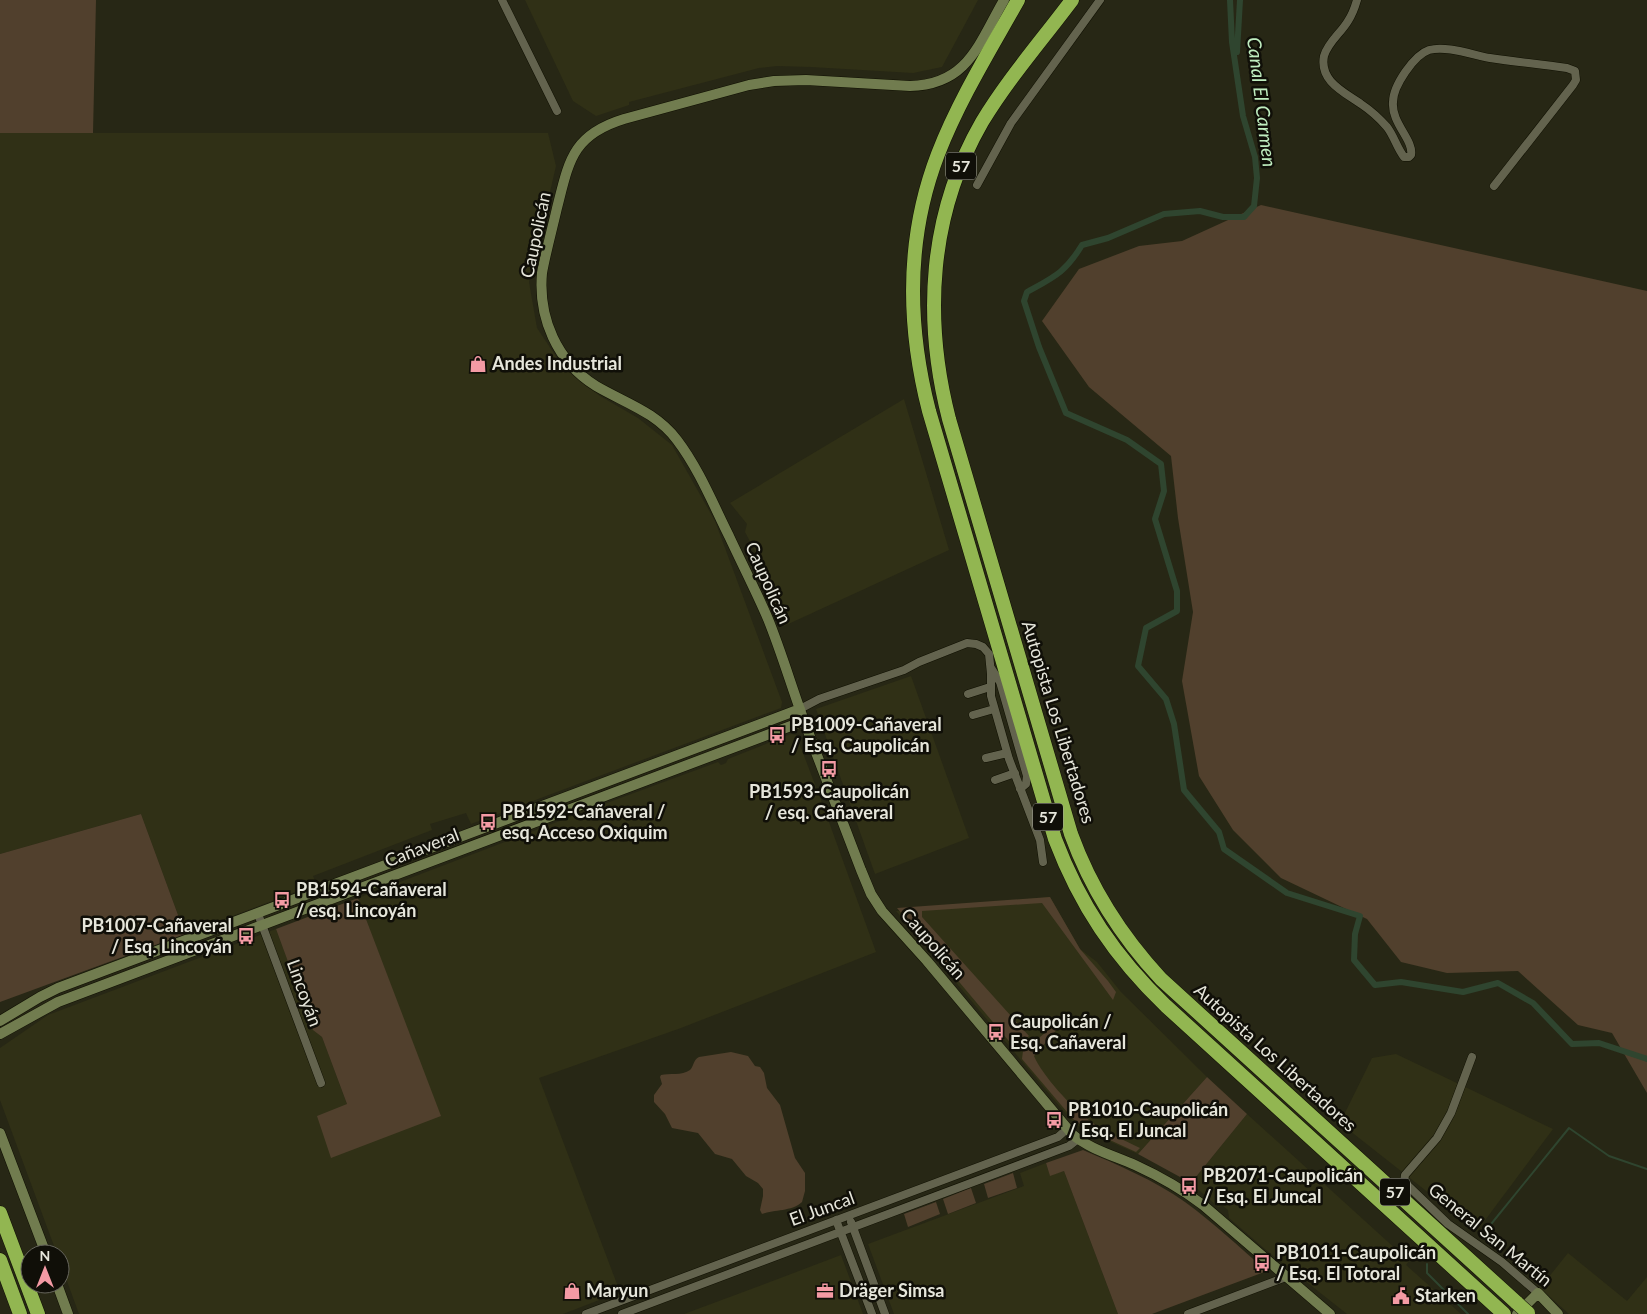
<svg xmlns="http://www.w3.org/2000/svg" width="1647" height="1314" font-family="Lato,sans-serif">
<rect width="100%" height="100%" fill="#272715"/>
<path fill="#303016" d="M 525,0 L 978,0 L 942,67 L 913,73 L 811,67 L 777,66 L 759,68 L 629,102 L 629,105 L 596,116 L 573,101 Z
M 0,133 L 548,133 L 556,166 L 529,282 L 537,328 L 563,367 L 600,396 L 638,418 L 672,445 L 715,521 L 782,702 L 781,708 L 471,824 L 466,813 L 430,824 L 432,830 L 313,876 L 316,884 L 185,934 L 141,814 L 0,854 Z
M 904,399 L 949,550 L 784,626 L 758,557 L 745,532 L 747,524 L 730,503 Z
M 911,676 L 969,838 L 875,874 L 816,709 Z
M 791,734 L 796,735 L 821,800 L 876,952 L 681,1028 L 539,1078 L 620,1292 L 563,1314 L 79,1314 L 60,1262 L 60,1254 L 57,1254 L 0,1100 L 0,1048 L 48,1015 L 276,929 L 313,1029 L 322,1037 L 347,1104 L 440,1116 L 358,898 L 596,807 L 718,762 L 721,765 L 726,763 L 728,759 Z
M 1050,897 L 1080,949 L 1097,962 L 1121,992 L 1207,1077 L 1138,1154 L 1084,1130 L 1072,1121 L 896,911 Z
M 1396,1054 L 1553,1129 L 1477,1231 L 1340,1123 L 1372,1058 Z
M 1247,1114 L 1409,1261 L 1406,1265 L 1461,1314 L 1347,1314 L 1266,1250 L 1229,1218 L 1228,1210 L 1223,1206 L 1218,1207 L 1191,1183 Z
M 1046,1163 L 1050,1175 L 1064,1171 L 1118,1314 L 894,1314 L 868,1244 L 1024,1186 L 1020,1173 Z
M 1568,1253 L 1627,1301 L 1647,1277 L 1647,1314 L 1569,1314 L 1540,1288 Z
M 841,1255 L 863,1314 L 684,1314 L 762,1285 Z"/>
<path fill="#51402d" d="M 0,0 L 96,0 L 93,133 L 0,133 Z
M 1261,205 L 1647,291 L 1647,1093 L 1612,1033 L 1578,1025 L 1518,971 L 1447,973 L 1401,962 L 1367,919 L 1281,878 L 1233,830 L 1199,776 L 1182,681 L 1193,612 L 1178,518 L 1171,456 L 1089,387 L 1042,321 L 1079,269 L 1139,246 L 1182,241 Z
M 141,814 L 185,934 L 0,1002 L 0,854 Z
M 1050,897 L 1080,949 L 1108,981 L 1116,992 L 1113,1000 L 1042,903 L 922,911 L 922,917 L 1029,1036 L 1013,1046 L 897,908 Z
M 358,898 L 441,1116 L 331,1158 L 317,1116 L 347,1104 L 322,1037 L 313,1030 L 276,929 Z
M 1068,1014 L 1066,1019 L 1034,1056 C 1042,1075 1072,1108 1089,1120 C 1102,1131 1124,1140 1140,1148 L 1136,1152 L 1088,1130 L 1073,1119 L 1022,1059 L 1023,1051 Z
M 731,1052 L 748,1056 L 755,1066 L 760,1067 L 764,1073 L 767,1088 L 780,1105 L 795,1158 L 805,1173 L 805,1191 L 802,1202 C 791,1212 775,1209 762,1214 L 760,1210 L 763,1196 L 763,1189 L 758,1183 L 746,1176 L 732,1159 L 715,1154 L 698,1133 L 672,1128 L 665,1114 L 654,1102 L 654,1095 L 662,1084 L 660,1077 L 661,1075 C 669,1073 682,1076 690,1070 C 694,1066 693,1060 699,1057 Z
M 1207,1077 L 1247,1114 L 1191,1183 L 1138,1154 Z
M 1083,1150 C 1118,1165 1154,1180 1185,1202 C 1214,1223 1240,1248 1267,1271 L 1152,1314 L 1118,1314 L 1064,1171 L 1050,1176 L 1046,1163 Z
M 1013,1173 L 1017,1188 L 988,1198 L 984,1184 Z
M 971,1188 L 976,1203 L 948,1214 L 943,1199 Z
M 936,1202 L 940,1214 L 908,1227 L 904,1214 Z"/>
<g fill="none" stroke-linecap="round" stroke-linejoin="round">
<path stroke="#2f452f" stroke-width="2" d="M 1483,1234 L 1569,1128 L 1609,1156 L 1647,1169
M 1427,1264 L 1427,1273 L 1468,1314"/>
<path stroke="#2f452f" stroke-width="6" d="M 1230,0 L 1232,42 L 1243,116 L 1255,157 L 1257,178 L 1254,206 L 1244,217 L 1223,217 L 1200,211 L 1164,214 L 1108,238 L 1082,245 C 1065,273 1054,277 1027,292 L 1024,301 L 1039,347 L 1066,413 L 1127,440 L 1161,464 L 1164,491 L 1155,519 L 1177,591 L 1177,611 L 1146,628 L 1138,666 L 1166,699 L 1174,724 L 1184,790 L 1219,832 L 1224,849 L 1287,893 L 1360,916 L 1355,934 L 1354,960 L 1375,985 L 1401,982 L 1463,992 L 1498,983 L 1533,1003 L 1572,1044 L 1599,1043 L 1647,1059
M 1237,52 L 1240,0"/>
<g stroke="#101002" stroke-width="9">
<path id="street" d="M 502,0 L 557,111
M 1357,0 C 1355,7 1352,15 1348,21 C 1341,33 1328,42 1324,56 C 1319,81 1344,92 1361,104 C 1370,110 1380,119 1387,127 C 1394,136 1397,148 1404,157 L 1409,157 L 1411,155 C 1414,140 1391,123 1393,102 C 1393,86 1414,55 1429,50 C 1446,45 1473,55 1490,58 C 1516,62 1541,64 1567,68 L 1575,71 L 1576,80 L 1573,85 L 1494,186
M 977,185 L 1011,123 L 1100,0
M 991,668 L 1000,682 L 1027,776 L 1026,784 L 1020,789
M 968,694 L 990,687
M 800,709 L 819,699 L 904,670 L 919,662 L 967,643 L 976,644 L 983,647 L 989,654 L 991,674 L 991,696 L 1009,759 L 1040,840 L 1043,862
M 973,715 L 994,709
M 986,758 L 1007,753
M 995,780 L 1015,773
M 258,914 L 321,1083
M 1472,1057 L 1451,1113 L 1437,1138 L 1405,1175 L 1404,1182 L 1448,1224 L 1502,1262 L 1538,1293
M 836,1220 L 872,1314
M 851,1222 L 885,1314
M 586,1314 L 1058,1137 L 1067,1129
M 622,1314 L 1069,1146 L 1078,1139
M 1188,1314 L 1286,1277"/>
</g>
<g stroke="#101002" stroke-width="11">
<path id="secondary" d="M 1004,0 C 979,43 968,85 910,86 L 806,80 L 774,81 L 749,85 L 624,119 C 572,135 569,161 557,208 C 552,230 546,251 542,273 C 538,318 557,362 596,386 C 625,403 656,412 677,440 C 699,469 713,504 729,536 C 742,564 756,591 768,619 C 781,651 791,685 803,718 C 822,769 842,820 861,870 L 871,894 L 882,911 L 927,961 L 1072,1134 C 1089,1149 1115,1156 1135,1165 C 1159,1176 1182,1189 1203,1205 L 1330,1314
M 0,1021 L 40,997 L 58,988 L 800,709
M 0,1034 L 58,1002 L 804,721
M 0,1133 L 46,1254
M 57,1284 L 68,1314
M 1517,1314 L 1538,1293 L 1558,1314"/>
</g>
<g stroke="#101002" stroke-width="15">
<path id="highway" d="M 1018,0 C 990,50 959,100 938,154 C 906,237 907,325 929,411 L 1055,839 C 1080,905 1115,957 1166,1006 L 1504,1314
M 1072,0 C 1042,40 1008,79 982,122 C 929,214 923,318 949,419 L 1071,834 C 1091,889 1121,936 1161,979 L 1517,1303
M 0,1213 L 38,1314
M 0,1260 L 20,1314"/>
</g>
<use href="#street" stroke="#63634e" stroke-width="8"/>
<use href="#secondary" stroke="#717c4f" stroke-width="10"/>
<use href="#highway" stroke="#92b651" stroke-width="14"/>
<g stroke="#101002" stroke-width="15" stroke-linecap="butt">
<path id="highway-bridge" d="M 1517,1303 L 1528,1313"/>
</g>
<use href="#highway-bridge" stroke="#92b651" stroke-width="14"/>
</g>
<defs>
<g id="shop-bare" transform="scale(1.35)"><path d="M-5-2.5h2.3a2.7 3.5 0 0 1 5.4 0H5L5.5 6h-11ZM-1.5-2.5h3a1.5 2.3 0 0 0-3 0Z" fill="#f49aa4" stroke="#100f08" stroke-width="2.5" paint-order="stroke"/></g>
<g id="bus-bare" transform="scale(1.35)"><path d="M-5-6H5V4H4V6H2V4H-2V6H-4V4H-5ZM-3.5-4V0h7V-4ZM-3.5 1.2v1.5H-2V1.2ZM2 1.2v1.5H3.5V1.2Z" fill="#f49aa4" stroke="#100f08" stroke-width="2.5" paint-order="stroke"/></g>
<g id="office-bare" transform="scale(1.35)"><path d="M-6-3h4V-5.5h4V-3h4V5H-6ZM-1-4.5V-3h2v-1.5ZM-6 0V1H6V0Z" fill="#f49aa4" stroke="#100f08" stroke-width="2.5" paint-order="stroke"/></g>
<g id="civic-bare" transform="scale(1.35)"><path d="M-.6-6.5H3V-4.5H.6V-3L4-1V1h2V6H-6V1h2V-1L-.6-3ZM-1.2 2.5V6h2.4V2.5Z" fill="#f49aa4" stroke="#100f08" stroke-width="2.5" paint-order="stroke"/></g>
</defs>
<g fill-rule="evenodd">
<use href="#shop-bare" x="478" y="364"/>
<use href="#bus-bare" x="777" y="735"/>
<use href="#bus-bare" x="829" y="769"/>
<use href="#bus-bare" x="488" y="822"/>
<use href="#bus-bare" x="282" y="900"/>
<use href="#bus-bare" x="246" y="936"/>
<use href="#bus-bare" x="996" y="1032"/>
<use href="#bus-bare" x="1054" y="1120"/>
<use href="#bus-bare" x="1189" y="1186"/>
<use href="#bus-bare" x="1262" y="1263"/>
<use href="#shop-bare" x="572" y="1291"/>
<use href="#office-bare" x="825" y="1291"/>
<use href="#civic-bare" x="1401" y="1296"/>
</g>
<g text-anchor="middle" stroke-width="5" stroke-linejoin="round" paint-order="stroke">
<g fill="#100f08" stroke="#a6a69c" stroke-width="1">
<rect x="946" y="152.5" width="30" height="27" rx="4"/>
<rect x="1033" y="803.5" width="30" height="27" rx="4"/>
<rect x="1380" y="1178.5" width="30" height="27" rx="4"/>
</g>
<g font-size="16" font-weight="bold" fill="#e6e6db">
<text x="961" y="172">57</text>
<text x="1048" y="823">57</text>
<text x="1395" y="1198">57</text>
</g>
<g font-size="18" fill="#e6e6db" stroke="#100f08">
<text transform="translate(536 235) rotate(-78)" y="6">Caupolicán</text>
<text transform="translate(768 583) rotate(66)" y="6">Caupolicán</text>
<text transform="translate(1058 722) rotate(73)" y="6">Autopista Los Libertadores</text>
<text transform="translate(422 848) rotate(-21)" y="6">Cañaveral</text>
<text transform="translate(933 944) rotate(49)" y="6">Caupolicán</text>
<text transform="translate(304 993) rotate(70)" y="6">Lincoyán</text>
<text transform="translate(1275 1058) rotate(42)" y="6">Autopista Los Libertadores</text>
<text transform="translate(822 1209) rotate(-20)" y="6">El Juncal</text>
<text transform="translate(1490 1235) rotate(39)" y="6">General San Martín</text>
</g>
<g font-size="18" font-weight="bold" fill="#e6e6db" stroke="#100f08" text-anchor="start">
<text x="492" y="370">Andes Industrial</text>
<text x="791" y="731">PB1009-Cañaveral<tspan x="791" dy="21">/ Esq. Caupolicán</tspan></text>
<text x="829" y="798" text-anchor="middle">PB1593-Caupolicán<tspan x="829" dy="21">/ esq. Cañaveral</tspan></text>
<text x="502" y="818">PB1592-Cañaveral /<tspan x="502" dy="21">esq. Acceso Oxiquim</tspan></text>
<text x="296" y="896">PB1594-Cañaveral<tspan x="296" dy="21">/ esq. Lincoyán</tspan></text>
<text x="232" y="932" text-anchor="end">PB1007-Cañaveral<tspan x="232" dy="21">/ Esq. Lincoyán</tspan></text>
<text x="1010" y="1028">Caupolicán /<tspan x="1010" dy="21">Esq. Cañaveral</tspan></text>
<text x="1068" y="1116">PB1010-Caupolicán<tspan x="1068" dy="21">/ Esq. El Juncal</tspan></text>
<text x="1203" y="1182">PB2071-Caupolicán<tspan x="1203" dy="21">/ Esq. El Juncal</tspan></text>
<text x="1276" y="1259">PB1011-Caupolicán<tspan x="1276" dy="21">/ Esq. El Totoral</tspan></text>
<text x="586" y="1297">Maryun</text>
<text x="839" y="1297">Dräger Simsa</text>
<text x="1415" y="1302">Starken</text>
</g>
<g font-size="19" font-style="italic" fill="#bfedbf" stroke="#100f08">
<text transform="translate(1262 102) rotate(83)" y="7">Canal El Carmen</text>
</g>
</g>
<g transform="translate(45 1269)"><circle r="24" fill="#100f08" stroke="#66655c"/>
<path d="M0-4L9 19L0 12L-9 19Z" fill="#f49aa4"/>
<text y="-8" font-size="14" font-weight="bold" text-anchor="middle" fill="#e6e6db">N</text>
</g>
</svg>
